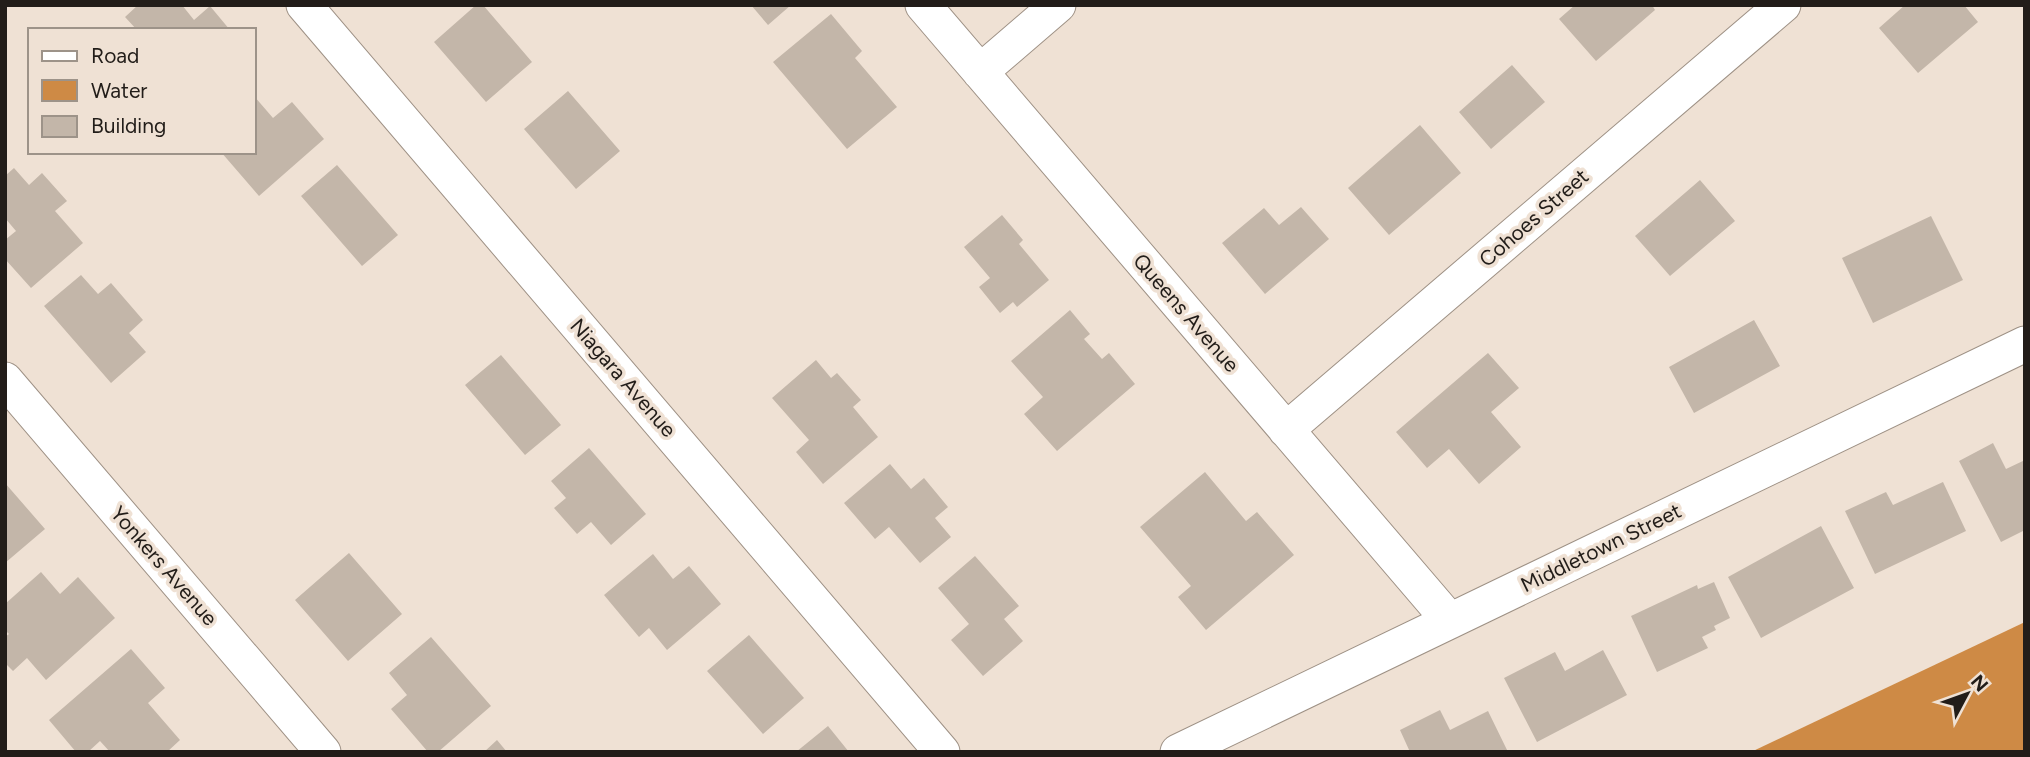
<svg xmlns="http://www.w3.org/2000/svg" width="2030" height="757" font-family="Figtree,sans-serif">
<rect width="100%" height="100%" fill="#efe1d4"/>
<path fill="#ce8a45" d="M 2025,622 L 2025,752 L 1751,752 Z"/>
<path fill="#c3b6a9" d="M 138,5 L 182,5 L 194,20 L 210,6 L 230,30 L 137,30 L 125,17 Z
M 476,5 L 483,5 L 532,62 L 486,102 L 434,42 Z
M 751,5 L 791,5 L 768,25 Z
M 1575,5 L 1652,5 L 1655,10 L 1596,61 L 1559,19 Z
M 1905,5 L 1964,5 L 1978,22 L 1918,73 L 1879,28 Z
M 831,14 L 862,51 L 855,58 L 897,107 L 847,149 L 773,62 Z
M 1512,65 L 1545,102 L 1491,149 L 1459,112 Z
M 568,91 L 620,151 L 576,189 L 524,129 Z
M 254,96 L 273,118 L 292,102 L 324,139 L 259,196 L 221,152 L 254,152 Z
M 1420,125 L 1461,173 L 1389,235 L 1348,188 Z
M 337,165 L 398,235 L 362,266 L 301,196 Z
M 14,168 L 29,185 L 42,173 L 67,201 L 55,211 L 83,243 L 31,288 L 5,259 L 5,240 L 16,231 L 5,218 L 5,176 Z
M 1700,180 L 1735,221 L 1670,276 L 1635,236 Z
M 1301,207 L 1329,239 L 1265,294 L 1222,243 L 1264,208 L 1279,225 Z
M 1002,215 L 1023,240 L 1019,244 L 1049,280 L 1017,307 L 1013,302 L 1000,313 L 979,287 L 990,278 L 964,247 Z
M 1931,216 L 1963,280 L 1873,323 L 1842,258 Z
M 81,275 L 98,294 L 111,283 L 143,320 L 129,333 L 146,352 L 111,383 L 44,306 Z
M 1070,310 L 1090,334 L 1084,339 L 1102,359 L 1109,353 L 1135,384 L 1057,451 L 1024,414 L 1043,397 L 1011,361 Z
M 1754,320 L 1780,366 L 1694,413 L 1669,367 Z
M 1488,353 L 1519,388 L 1491,412 L 1521,447 L 1479,484 L 1449,449 L 1427,468 L 1396,432 Z
M 501,355 L 561,425 L 525,455 L 465,385 Z
M 816,360 L 831,378 L 837,373 L 861,400 L 853,407 L 878,437 L 823,484 L 796,452 L 809,440 L 772,398 Z
M 1993,443 L 2006,469 L 2025,460 L 2025,530 L 2001,542 L 1959,461 Z
M 589,448 L 646,514 L 611,545 L 591,522 L 577,534 L 554,508 L 566,498 L 551,481 Z
M 890,464 L 911,489 L 924,478 L 948,507 L 935,518 L 951,537 L 920,563 L 889,527 L 875,539 L 844,503 Z
M 1205,472 L 1246,521 L 1257,512 L 1294,555 L 1206,630 L 1178,597 L 1191,586 L 1140,527 Z
M 1943,482 L 1966,531 L 1875,574 L 1845,511 L 1886,492 L 1893,505 Z
M 5,483 L 45,529 L 5,563 Z
M 1821,526 L 1854,588 L 1761,638 L 1728,577 Z
M 349,553 L 402,614 L 348,661 L 295,600 Z
M 653,554 L 673,579 L 689,566 L 721,604 L 667,650 L 649,628 L 639,637 L 604,595 Z
M 975,556 L 1019,606 L 1004,619 L 1023,641 L 983,676 L 951,640 L 969,624 L 938,588 Z
M 41,572 L 60,594 L 78,577 L 115,618 L 46,680 L 27,658 L 13,671 L 5,663 L 5,637 L 9,634 L 5,630 L 5,604 Z
M 1714,582 L 1730,618 L 1714,626 L 1716,630 L 1702,637 L 1708,648 L 1657,672 L 1631,616 L 1697,585 L 1698,589 Z
M 749,635 L 804,698 L 763,734 L 707,671 Z
M 431,637 L 491,706 L 438,752 L 428,752 L 391,709 L 407,695 L 389,673 Z
M 131,649 L 165,688 L 148,703 L 180,740 L 167,752 L 110,752 L 100,741 L 88,752 L 76,752 L 49,720 Z
M 1603,650 L 1627,695 L 1537,742 L 1504,678 L 1555,652 L 1565,671 Z
M 1440,710 L 1450,730 L 1488,711 L 1508,752 L 1410,752 L 1400,730 Z
M 828,726 L 849,752 L 796,752 Z
M 497,740 L 507,752 L 484,752 Z"/>
<g fill="none" stroke-linecap="round" stroke-linejoin="round">
<g stroke="#9e9185" stroke-width="37">
<path id="street" d="M 304,5 L 942,752
M 923,5 L 1450,621
M 980,72 L 1058,5
M 5,380 L 323,752
M 1286,430 L 1783,5
M 1178,752 L 2025,344"/>
</g>
<use href="#street" stroke="#fff" stroke-width="35"/>
</g>
<g text-anchor="middle" stroke-width="7" stroke-linejoin="round" paint-order="stroke">
<g font-size="21" fill="#221d19" stroke="#efe1d4">
<text transform="translate(1534 218) rotate(-41)" y="7">Cohoes Street</text>
<text transform="translate(1186 313) rotate(49)" y="7">Queens Avenue</text>
<text transform="translate(623 378) rotate(49)" y="7">Niagara Avenue</text>
<text transform="translate(1601 548) rotate(-26)" y="7">Middletown Street</text>
<text transform="translate(164 566) rotate(49)" y="7">Yonkers Avenue</text>
</g>
</g>
<rect width="2030" height="757" fill="none" stroke="#221d19" stroke-width="14"/>
<rect x="28" y="28" width="228" height="126" fill="#efe1d4" stroke="#9d9389" stroke-width="2"/>
<rect x="42" y="51" width="35" height="10" fill="#ffffff" stroke="#9d9389" stroke-width="2"/>
<text x="91" y="63" font-size="21" fill="#221d19">Road</text>
<rect x="42" y="80" width="35" height="21" fill="#ce8a45" stroke="#9d9389" stroke-width="2"/>
<text x="91" y="98" font-size="21" fill="#221d19">Water</text>
<rect x="42" y="116" width="35" height="21" fill="#c3b6a9" stroke="#9d9389" stroke-width="2"/>
<text x="91" y="133" font-size="21" fill="#221d19">Building</text>
<g transform="translate(1967 694) rotate(49)" stroke="#efe1d4" stroke-width="5" paint-order="stroke">
<path d="M0-5L12 26L0 18L-12 26Z" fill="#221d19"/>
<text y="-10" font-size="19" font-weight="bold" text-anchor="middle" fill="#221d19">N</text>
</g>
</svg>
